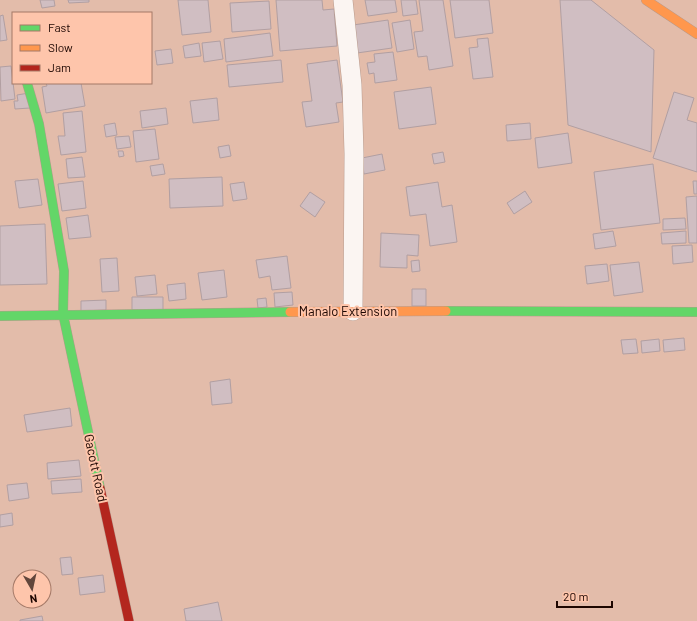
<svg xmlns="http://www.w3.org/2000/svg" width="697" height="621" font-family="Barlow,sans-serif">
<rect width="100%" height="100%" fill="#e3bcaa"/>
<path fill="#d0bec2" stroke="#b19fa2" d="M 40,0 L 54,0 L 55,6 L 42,8 Z
M 68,0 L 89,0 L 89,2 L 69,3 Z
M 178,0 L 208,0 L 211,32 L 182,35 Z
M 276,0 L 322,0 L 323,10 L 334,9 L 337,46 L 280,51 Z
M 365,0 L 395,0 L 397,12 L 368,16 Z
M 401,0 L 416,0 L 418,14 L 403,16 Z
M 419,0 L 443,0 L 453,66 L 429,70 L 427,56 L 418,57 L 414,32 L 423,31 Z
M 450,0 L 489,0 L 493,33 L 455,38 Z
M 560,0 L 591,0 L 654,50 L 651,152 L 568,125 Z
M 269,1 L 271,29 L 232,32 L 230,3 Z
M 3,15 L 7,40 L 0,41 L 0,16 Z
M 388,20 L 392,48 L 357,53 L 353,25 Z
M 410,20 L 414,49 L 397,52 L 392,23 Z
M 270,33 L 273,56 L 226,62 L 224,39 Z
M 488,38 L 493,77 L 473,79 L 469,48 L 478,47 L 477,39 Z
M 220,41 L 223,59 L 204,62 L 202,43 Z
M 199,43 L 201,56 L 185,58 L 183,46 Z
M 171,49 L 173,63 L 157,65 L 155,51 Z
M 393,52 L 397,80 L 375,83 L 374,73 L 369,74 L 367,63 L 375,62 L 374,54 Z
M 281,60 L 283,82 L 229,87 L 227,65 Z
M 337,60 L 343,102 L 336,103 L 339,122 L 306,127 L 302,102 L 312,101 L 307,64 Z
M 11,66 L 15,99 L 1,101 L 0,67 Z
M 46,83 L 81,83 L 85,106 L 46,113 L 42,87 L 47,86 Z
M 431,87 L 436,124 L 399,129 L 394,92 Z
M 674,92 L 694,98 L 687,120 L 697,123 L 697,172 L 653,158 Z
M 29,93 L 30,108 L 15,109 L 14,101 L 18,101 L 17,95 Z
M 217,98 L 219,120 L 193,123 L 190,101 Z
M 166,108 L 168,124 L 142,128 L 140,111 Z
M 82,111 L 86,152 L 61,155 L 58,136 L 65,136 L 63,113 Z
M 115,123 L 117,135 L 106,137 L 104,125 Z
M 530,123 L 531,139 L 507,141 L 506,125 Z
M 155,129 L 159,159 L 136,162 L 133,131 Z
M 568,133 L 572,163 L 538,168 L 535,138 Z
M 129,136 L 131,147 L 117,149 L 115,137 Z
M 229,145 L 231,156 L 220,158 L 218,147 Z
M 118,151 L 123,151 L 124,156 L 119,157 Z
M 443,152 L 445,162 L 434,164 L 432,154 Z
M 382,154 L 385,170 L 364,174 L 362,158 Z
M 82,157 L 85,177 L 68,178 L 66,159 Z
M 163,164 L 165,174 L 152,176 L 150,166 Z
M 653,164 L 660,223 L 601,230 L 594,172 Z
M 222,177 L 223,206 L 170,208 L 169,179 Z
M 38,179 L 42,205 L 19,208 L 15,181 Z
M 83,181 L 86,208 L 62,211 L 58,184 Z
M 693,181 L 697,181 L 697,194 L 694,194 Z
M 244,182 L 247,199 L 233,201 L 230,184 Z
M 438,182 L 442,207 L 452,205 L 457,242 L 430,246 L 426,214 L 410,216 L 406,187 Z
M 525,191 L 532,202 L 514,214 L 507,203 Z
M 310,192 L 325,202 L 315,217 L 300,206 Z
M 697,196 L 697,243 L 689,243 L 686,197 Z
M 88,215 L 91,237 L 69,239 L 66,218 Z
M 685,218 L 686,229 L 663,230 L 663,219 Z
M 45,224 L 47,284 L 0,285 L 0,226 Z
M 613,231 L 616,246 L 595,249 L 593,234 Z
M 686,231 L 686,243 L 662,244 L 661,233 Z
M 381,233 L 419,235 L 418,256 L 407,255 L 407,268 L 380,267 Z
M 692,245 L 693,262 L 673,264 L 672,246 Z
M 287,256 L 291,288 L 272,290 L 270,276 L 259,278 L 256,260 Z
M 117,258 L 119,291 L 102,292 L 100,259 Z
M 419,260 L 420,271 L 412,272 L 411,261 Z
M 639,262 L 643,292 L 614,296 L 610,265 Z
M 607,264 L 609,281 L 587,284 L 585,266 Z
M 224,270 L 227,297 L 202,300 L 198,273 Z
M 155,275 L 157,294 L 137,296 L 135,277 Z
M 185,283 L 186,299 L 169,301 L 167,285 Z
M 412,289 L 426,289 L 426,306 L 412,306 Z
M 292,292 L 293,305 L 275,307 L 274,293 Z
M 132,297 L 163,297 L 163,311 L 132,310 Z
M 266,298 L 267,307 L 258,308 L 257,299 Z
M 106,300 L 106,310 L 81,311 L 81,301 Z
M 684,338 L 685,350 L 664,352 L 663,340 Z
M 636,339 L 638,353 L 623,354 L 621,340 Z
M 659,339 L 660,351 L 642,353 L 641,341 Z
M 230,379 L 232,403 L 212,405 L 210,382 Z
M 70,408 L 72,426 L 27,432 L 24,415 Z
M 79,460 L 81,476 L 48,479 L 47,463 Z
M 81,479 L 82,492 L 52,494 L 51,481 Z
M 27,483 L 29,498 L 9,501 L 7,485 Z
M 12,513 L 13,525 L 0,527 L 0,515 Z
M 71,557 L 73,574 L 62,575 L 60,558 Z
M 103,575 L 105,592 L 80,595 L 78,578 Z
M 218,602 L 222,621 L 186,621 L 184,609 Z
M 42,616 L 43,621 L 20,621 L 20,620 Z"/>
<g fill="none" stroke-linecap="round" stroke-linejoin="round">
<g stroke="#b89a8c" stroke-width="20">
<path id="street" d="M 343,0 L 352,85 L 354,154 L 353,311"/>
</g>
<g stroke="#b89a8c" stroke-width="10">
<path id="fast" d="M 27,83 L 39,124 L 64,271 L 63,314 L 100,488
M 446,311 L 697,312
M 0,316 L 290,312"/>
</g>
<g stroke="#b89a8c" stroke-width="10">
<path id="slow" d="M 646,0 L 697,34
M 290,312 L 446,311"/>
</g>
<g stroke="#b89a8c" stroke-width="10">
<path id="jam" d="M 100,488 L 129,621"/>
</g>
<use href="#street" stroke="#fbf5f2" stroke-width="19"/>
<use href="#fast" stroke="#63d668" stroke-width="9"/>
<use href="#slow" stroke="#ff974d" stroke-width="9"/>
<use href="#jam" stroke="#b3261e" stroke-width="9"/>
</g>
<g text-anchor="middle" stroke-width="4" stroke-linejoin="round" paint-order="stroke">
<g font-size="13" fill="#1d0600" stroke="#fec5ab">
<text x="348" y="316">Manalo Extension</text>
<text transform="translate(96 468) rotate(78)" y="5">Gacott Road</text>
</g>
</g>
<rect x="12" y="12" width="140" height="72" fill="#fec5ab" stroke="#a47967"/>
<rect x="20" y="25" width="20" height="6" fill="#63d668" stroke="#a47967"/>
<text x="48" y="32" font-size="12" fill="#1d0600">Fast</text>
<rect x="20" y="45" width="20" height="6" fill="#ff974d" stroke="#a47967"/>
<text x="48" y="52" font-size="12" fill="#1d0600">Slow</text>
<rect x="20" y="65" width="20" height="6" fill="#b3261e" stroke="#a47967"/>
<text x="48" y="72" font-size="12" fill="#1d0600">Jam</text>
<g transform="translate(32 589) rotate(171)"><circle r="19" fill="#fec5ab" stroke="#a47967"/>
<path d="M0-3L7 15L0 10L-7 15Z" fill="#62463b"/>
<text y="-6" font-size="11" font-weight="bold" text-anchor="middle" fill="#1d0600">N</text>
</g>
<path d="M557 601v6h55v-6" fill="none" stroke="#1d0600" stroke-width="2"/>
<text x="563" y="601" font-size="12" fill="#1d0600" stroke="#fec5ab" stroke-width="3" paint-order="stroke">20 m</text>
</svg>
